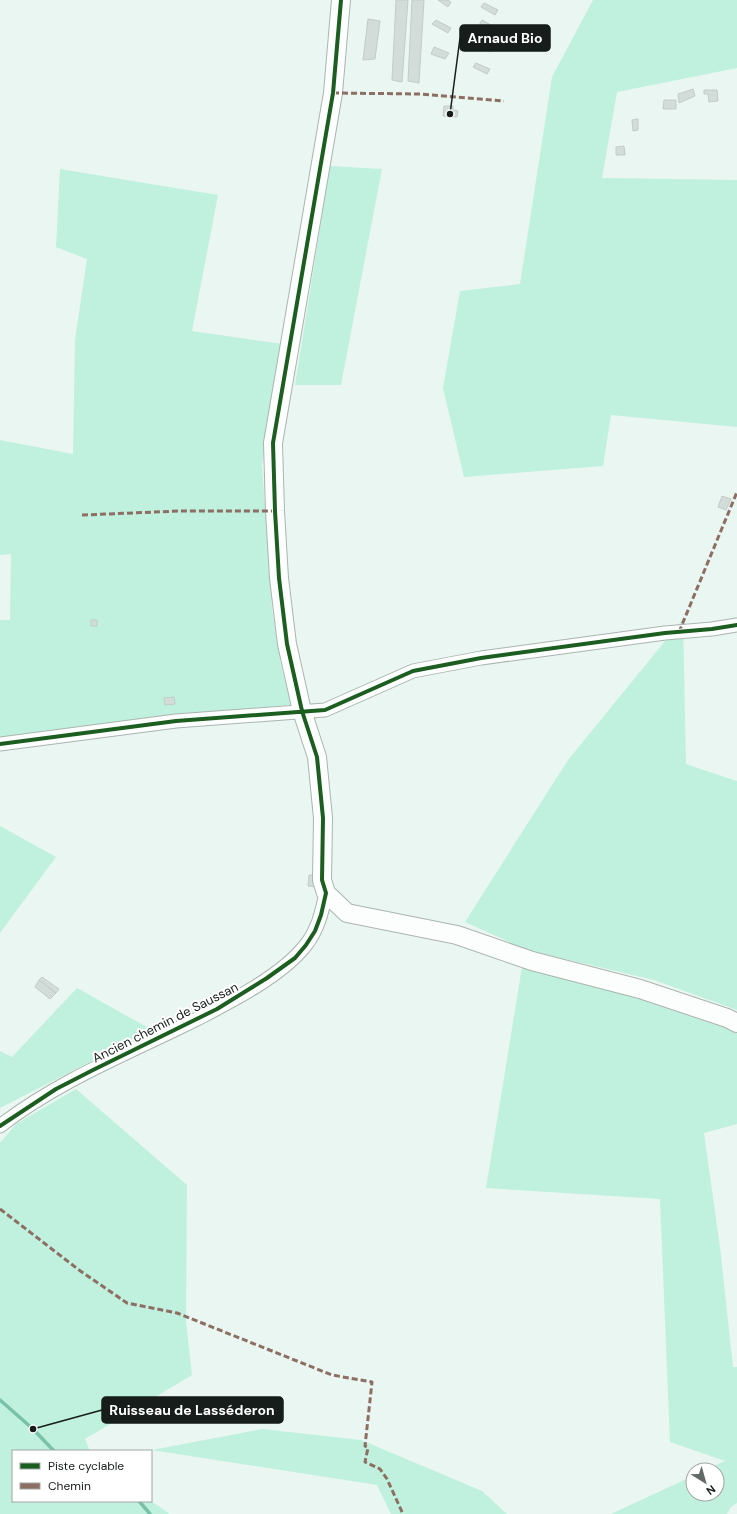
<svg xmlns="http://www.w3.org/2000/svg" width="737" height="1514" font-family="'DM Sans',sans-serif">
<rect width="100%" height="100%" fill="#eaf6f1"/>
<path fill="#c0f0de" d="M 593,0 L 737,0 L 737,68 L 617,92 L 602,178 L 737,180 L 737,427 L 611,415 L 603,466 L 464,477 L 443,388 L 460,291 L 520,284 L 552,77 Z
M 330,166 L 382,169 L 341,385 L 295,385 Z
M 60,169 L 218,195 L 192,331 L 282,344 L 262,465 L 272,609 L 281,666 L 291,705 L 166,716 L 0,738 L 0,620 L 10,620 L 11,554 L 0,555 L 0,440 L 73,454 L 75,340 L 87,259 L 56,247 Z
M 683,619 L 686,764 L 737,781 L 737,1010 L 654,980 L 527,950 L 465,922 L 568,760 Z
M 0,826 L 56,857 L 0,933 Z
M 522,967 L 662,1002 L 737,1031 L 737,1124 L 704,1133 L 720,1247 L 733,1367 L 737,1367 L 737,1503 L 731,1507 L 727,1514 L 611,1514 L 693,1476 L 693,1494 L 717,1494 L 717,1470 L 706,1470 L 725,1461 L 670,1442 L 660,1199 L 486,1188 Z
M 77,988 L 152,1030 L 0,1108 L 0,1051 L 12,1057 Z
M 76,1089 L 187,1185 L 186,1321 L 192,1375 L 85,1439 L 90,1451 L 13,1451 L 13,1501 L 151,1501 L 170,1514 L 0,1514 L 0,1143 L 16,1124 Z
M 262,1429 L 361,1440 L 482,1491 L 507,1514 L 391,1514 L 377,1485 L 152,1450 Z"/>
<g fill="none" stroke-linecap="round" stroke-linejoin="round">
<path stroke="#79c2aa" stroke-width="3.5" d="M 0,1400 L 33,1429 L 54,1451
M 139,1501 L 150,1514"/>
</g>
<path fill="#d2dcd8" stroke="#c2ccc8" d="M 396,0 L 408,0 L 402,82 L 392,80 Z
M 412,0 L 424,0 L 419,83 L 408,81 Z
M 438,0 L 448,0 L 451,2 L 448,7 Z
M 484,3 L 498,10 L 495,15 L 481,7 Z
M 368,19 L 380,21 L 375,59 L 363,60 Z
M 436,20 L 451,28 L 448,33 L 432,24 Z
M 482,20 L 495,27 L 493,32 L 479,25 Z
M 479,40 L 493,47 L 490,52 L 476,44 Z
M 434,47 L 449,53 L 445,59 L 431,54 Z
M 476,63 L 490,69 L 487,74 L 473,67 Z
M 693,89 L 695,96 L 679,103 L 678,94 Z
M 704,90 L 717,90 L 718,101 L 709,102 L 708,94 L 704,94 Z
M 664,100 L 676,100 L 676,109 L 663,109 Z
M 444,106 L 453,106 L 453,110 L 458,111 L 457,117 L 443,116 Z
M 638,119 L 638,130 L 633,131 L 632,120 Z
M 624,146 L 625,155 L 616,155 L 616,147 Z
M 722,496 L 731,499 L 726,510 L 718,507 Z
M 91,620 L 97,620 L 97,626 L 91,626 Z
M 174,697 L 175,704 L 165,705 L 164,698 Z
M 309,875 L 316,875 L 316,887 L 308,886 Z
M 42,977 L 59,989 L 56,993 L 39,980 Z
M 39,980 L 56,993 L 50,999 L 35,987 Z"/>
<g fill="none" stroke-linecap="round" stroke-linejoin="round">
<g stroke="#abb4b1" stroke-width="15">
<path id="street" d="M 0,744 L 176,721 L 325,710 L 413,671 L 481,658 L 665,633 L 712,629 L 737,625
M 0,1126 C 59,1080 131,1052 197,1019 C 232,1001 281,976 305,946 C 318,930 322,912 326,893"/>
</g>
<g stroke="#abb4b1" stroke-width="20">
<path id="secondary" d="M 341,0 L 333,93 L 273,443 L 275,511 L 279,578 L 287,644 L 302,711 L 317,757 L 323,818 L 322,880 L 326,893 L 347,913 L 457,935 L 532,961 L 640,989 L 727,1018 L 737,1023"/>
</g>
<use href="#street" stroke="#fcfefd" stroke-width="13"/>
<use href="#secondary" stroke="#fcfefd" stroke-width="18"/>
<path stroke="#8d6e63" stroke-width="3" stroke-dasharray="6 3" stroke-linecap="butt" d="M 333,93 L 420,94 L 504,101
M 82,515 L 180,511 L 275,511
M 679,632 L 737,492
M 0,1209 L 79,1270 L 127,1303 L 177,1313 L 332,1375 L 372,1382 L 365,1446 L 368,1448 L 365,1462 L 380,1469 L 387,1479 L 403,1514"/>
<g stroke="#fff" stroke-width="6">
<path id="cycleway" d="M 0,744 L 176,721 L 325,710 L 413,671 L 481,658 L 665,633 L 712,629 L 737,625
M 0,1126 L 56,1089 L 93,1070 L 217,1009 L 267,978 L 295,958 L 306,945 L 315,931 L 321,915 L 326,893 L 322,880 L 323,818 L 317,757 L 302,711 L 287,644 L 279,578 L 275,511 L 273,443 L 333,93 L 341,0"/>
</g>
<use href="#cycleway" stroke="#1b5e20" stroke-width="4"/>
</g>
<g text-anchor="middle" stroke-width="4" stroke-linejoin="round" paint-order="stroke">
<g font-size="13" fill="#161d1a" stroke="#fff">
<text transform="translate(165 1022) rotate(-27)" y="5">Ancien chemin de Saussan</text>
</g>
</g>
<path fill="none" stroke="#161d1a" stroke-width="1.5" d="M450 114L460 38M33 1429L102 1410"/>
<g fill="#161d1a" stroke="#fff" stroke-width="1.5">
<circle cx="450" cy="114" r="4"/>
<circle cx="33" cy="1429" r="4"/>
</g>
<g fill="#161d1a" stroke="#161d1a" stroke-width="1.5">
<rect x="460" y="25" width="90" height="26" rx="4"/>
<rect x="102" y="1397" width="181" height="26" rx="4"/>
</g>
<g font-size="14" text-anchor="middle" font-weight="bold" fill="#fff">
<text x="505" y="43">Arnaud Bio</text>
<text x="192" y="1415">Ruisseau de Lasséderon</text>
</g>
<rect x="12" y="1450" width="140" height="52" fill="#ffffff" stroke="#a2a5a3"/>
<rect x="20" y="1463" width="20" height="6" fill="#1b5e20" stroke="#a2a5a3"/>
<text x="48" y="1470" font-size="12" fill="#161d1a">Piste cyclable</text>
<rect x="20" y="1483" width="20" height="6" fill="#8d6e63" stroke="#a2a5a3"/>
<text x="48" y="1490" font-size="12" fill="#161d1a">Chemin</text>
<g transform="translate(705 1482) rotate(143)"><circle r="19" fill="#ffffff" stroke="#a2a5a3"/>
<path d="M0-3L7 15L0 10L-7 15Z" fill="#606965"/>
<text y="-6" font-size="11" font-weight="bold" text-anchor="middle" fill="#161d1a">N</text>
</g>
</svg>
